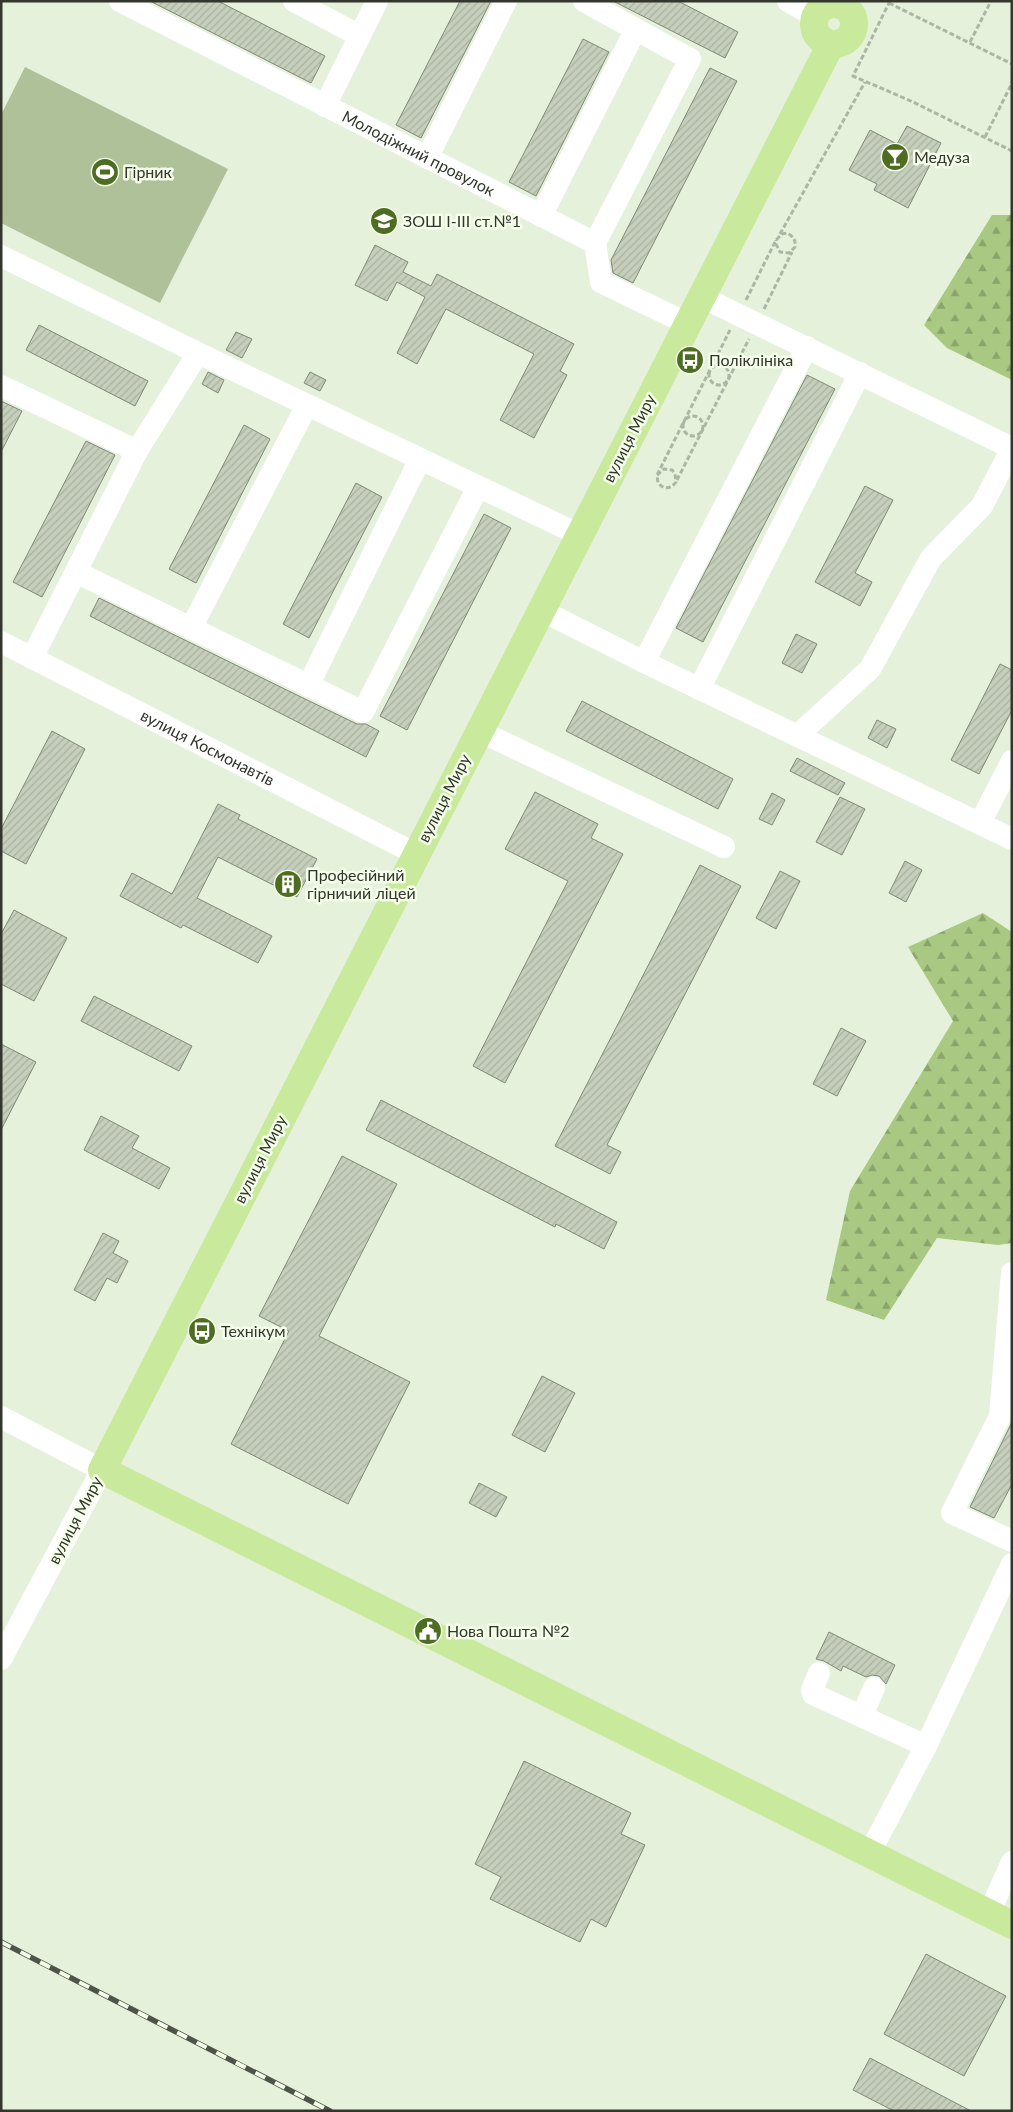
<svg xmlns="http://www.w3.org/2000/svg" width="1013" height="2112" font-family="Lato,sans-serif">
<defs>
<pattern id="forest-firs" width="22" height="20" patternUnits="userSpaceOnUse" patternTransform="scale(1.25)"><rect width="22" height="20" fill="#a9c982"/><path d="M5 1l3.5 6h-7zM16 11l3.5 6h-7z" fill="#8aa46b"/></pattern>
<pattern id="building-hatch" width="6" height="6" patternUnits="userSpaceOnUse" patternTransform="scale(1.25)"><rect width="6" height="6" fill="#c5cfbb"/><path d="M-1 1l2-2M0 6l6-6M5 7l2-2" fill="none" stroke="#aab2a1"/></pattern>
</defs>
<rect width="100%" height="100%" fill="#e6f1dc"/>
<path fill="url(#forest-firs)" d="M 992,215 L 1012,215 L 1012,380 L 947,348 L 924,325 Z
M 983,913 L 1012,932 L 1012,1243 L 998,1245 L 937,1238 L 884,1320 L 826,1300 L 850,1191 L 953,1021 L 908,947 Z"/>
<path fill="#aec198" d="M 25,67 L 228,169 L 160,303 L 1,223 L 1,115 Z"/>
<path fill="url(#building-hatch)" stroke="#808976" d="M 150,1 L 218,1 L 325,56 L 311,83 Z
M 460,1 L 491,1 L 421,138 L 396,125 Z
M 613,1 L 678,1 L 738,32 L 725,58 Z
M 583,39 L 609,52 L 536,196 L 509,182 Z
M 710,68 L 737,81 L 633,283 L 613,273 L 611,260 Z
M 907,126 L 941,143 L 908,208 L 874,190 L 877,184 L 849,170 L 870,130 L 897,144 Z
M 375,245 L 408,262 L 403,272 L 431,286 L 437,274 L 574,344 L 560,371 L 567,375 L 534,438 L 500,420 L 534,354 L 446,309 L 417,364 L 397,353 L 425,297 L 397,282 L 387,301 L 355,285 Z
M 39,325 L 148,381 L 135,406 L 26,350 Z
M 236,332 L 252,339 L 242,358 L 226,350 Z
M 208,372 L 224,380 L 218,393 L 202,384 Z
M 310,372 L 326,380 L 320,391 L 304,383 Z
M 807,375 L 835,389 L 703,642 L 676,628 Z
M 1,401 L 22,411 L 1,452 Z
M 244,425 L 270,439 L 196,583 L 169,569 Z
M 86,441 L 115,455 L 42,597 L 13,582 Z
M 356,483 L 382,497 L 309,638 L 283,624 Z
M 865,486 L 893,500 L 855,573 L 872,582 L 860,606 L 815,582 Z
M 484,514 L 511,528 L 407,730 L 380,716 Z
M 99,598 L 303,698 L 357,724 L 366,724 L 379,731 L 366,757 L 90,616 Z
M 796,634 L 817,644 L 802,673 L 782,663 Z
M 1000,664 L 1012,670 L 1012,710 L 979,774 L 951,760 Z
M 582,701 L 733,779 L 718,809 L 566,731 Z
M 877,720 L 896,729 L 887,748 L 868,738 Z
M 52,731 L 85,749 L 26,864 L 1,851 L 1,829 Z
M 797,758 L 845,783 L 838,795 L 790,771 Z
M 535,792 L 598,824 L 591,838 L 623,854 L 505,1083 L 473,1066 L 568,881 L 505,849 Z
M 772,793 L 785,800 L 772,825 L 759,819 Z
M 840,797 L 865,809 L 842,855 L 816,842 Z
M 218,804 L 240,815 L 238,819 L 317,859 L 297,897 L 218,857 L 197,898 L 272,936 L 258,963 L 183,925 L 181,928 L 120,896 L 132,873 L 172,894 Z
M 905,861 L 922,870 L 906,902 L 889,893 Z
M 700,865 L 741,886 L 607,1145 L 621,1152 L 610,1174 L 555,1146 Z
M 780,871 L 800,881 L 776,929 L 756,918 Z
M 14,910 L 67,938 L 34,1001 L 1,984 L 1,934 Z
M 94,996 L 192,1046 L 179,1071 L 81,1021 Z
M 841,1028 L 866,1041 L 837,1096 L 813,1084 Z
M 1,1044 L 36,1062 L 1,1130 Z
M 381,1100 L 617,1222 L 604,1249 L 556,1224 L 555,1227 L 366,1130 Z
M 101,1116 L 139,1136 L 132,1148 L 170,1168 L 159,1189 L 84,1150 Z
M 342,1156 L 397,1184 L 319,1336 L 410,1382 L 348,1504 L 231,1444 L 289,1331 L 259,1316 Z
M 103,1233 L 119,1241 L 113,1253 L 128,1261 L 117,1283 L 107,1278 L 95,1301 L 74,1290 Z
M 542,1376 L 575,1393 L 545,1452 L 512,1435 Z
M 1012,1422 L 1012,1484 L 994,1518 L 970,1507 Z
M 479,1483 L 507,1497 L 496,1517 L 469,1503 Z
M 829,1632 L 895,1665 L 886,1684 L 879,1676 L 872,1675 L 866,1677 L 843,1666 L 841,1671 L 824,1661 L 816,1659 Z
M 524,1761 L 631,1813 L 621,1834 L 645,1845 L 606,1927 L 591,1919 L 580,1942 L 490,1899 L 501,1877 L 475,1864 Z
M 926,1954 L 1006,1996 L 964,2076 L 884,2034 Z
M 870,2058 L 971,2111 L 894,2111 L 853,2090 Z"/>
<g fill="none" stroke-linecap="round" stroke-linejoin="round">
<path stroke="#adb6a5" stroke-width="3" stroke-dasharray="5 2.5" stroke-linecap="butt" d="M 890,1 L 853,76 L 913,102 L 1012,151
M 889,3 L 1012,64
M 970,42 L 991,1
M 985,137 L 1012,83
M 780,234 L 865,82
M 746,300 L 776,240 L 782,234 L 787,233 C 793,236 796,240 795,247 L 789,253 L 780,252 L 776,244 L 776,240
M 764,309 L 792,252
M709 375a10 10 0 1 1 20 0a10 10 0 1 1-20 0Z
M683 426a10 10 0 1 1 20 0a10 10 0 1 1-20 0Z
M 657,475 L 664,469 L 672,470 L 675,474 L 676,482 C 671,489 664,490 658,483 L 657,475 L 730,330
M 677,480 L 749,339"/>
<g stroke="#fff" stroke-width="22">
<path id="s1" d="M 120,1 L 595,243 L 601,282 L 688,324"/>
<path d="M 294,1 L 360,36"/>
<path d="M 584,1 L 690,59 L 595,243"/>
<path d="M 788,1 L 814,16"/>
<path d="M 325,106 L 377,1"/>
<path d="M 427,158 L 506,1"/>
<path d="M 541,216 L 636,29"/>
<path d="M 1,256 L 198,353 L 580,535"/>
<path d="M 702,297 L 1012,448 L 982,506 L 931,558 L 870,669 L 798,735"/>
<path d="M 1,386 L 137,451 L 32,658"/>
<path d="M 137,451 L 198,353"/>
<path d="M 76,572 L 363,712 L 478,487"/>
<path d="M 541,610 L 644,662 L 1012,839"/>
<path d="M 191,628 L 307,405"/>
<path id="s2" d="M 1,642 L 416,854"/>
<path d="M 644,662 L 807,347"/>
<path d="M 308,686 L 420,459"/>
<path d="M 699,689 L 860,373"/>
<path d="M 479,731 L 724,847"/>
<path d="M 980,823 L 1012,761"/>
<path d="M 1012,1273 L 1000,1416 L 952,1513 L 1012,1541"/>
<path d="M 1,1417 L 102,1470 L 1,1659"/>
<path d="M 819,1673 L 812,1690 L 813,1694 L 926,1746"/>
<path d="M 862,1716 L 874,1688"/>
<path d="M 869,1854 L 926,1746 L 1012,1564"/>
<path d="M 989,1913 L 1012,1862"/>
</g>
<path stroke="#c9e99d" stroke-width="28" d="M814 24a20 20 0 1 1 40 0a20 20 0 1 1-40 0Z
M 831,44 L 102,1470 L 1012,1925"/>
<g stroke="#4f5449" stroke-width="5.5">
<path id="rail" d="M 1,1942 L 330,2111"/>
</g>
<use href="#rail" stroke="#f4fee9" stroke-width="4" stroke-dasharray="11" stroke-linecap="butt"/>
</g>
<defs>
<g id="bar-disc" transform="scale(1.4375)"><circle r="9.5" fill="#4f6d22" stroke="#f4fee9"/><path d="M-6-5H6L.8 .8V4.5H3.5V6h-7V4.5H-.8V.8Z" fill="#fff"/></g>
<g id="stadium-disc" transform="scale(1.4375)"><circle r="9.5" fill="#4f6d22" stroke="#f4fee9"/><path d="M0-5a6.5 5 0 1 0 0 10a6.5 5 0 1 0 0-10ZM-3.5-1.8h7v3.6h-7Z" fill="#fff"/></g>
<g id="school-disc" transform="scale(1.4375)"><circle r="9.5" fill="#4f6d22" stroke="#f4fee9"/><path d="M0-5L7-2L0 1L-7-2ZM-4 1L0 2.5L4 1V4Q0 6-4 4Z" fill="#fff"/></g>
<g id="bus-disc" transform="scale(1.4375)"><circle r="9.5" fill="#4f6d22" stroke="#f4fee9"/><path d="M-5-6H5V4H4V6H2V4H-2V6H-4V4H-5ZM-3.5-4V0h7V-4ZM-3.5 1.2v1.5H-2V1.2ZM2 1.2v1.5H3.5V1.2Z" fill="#fff"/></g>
<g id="building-disc" transform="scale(1.4375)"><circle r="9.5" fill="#4f6d22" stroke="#f4fee9"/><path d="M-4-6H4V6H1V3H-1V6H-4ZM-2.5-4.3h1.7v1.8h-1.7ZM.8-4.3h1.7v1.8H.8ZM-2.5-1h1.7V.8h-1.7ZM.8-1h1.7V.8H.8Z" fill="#fff"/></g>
<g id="civic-disc" transform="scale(1.4375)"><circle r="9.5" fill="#4f6d22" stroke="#f4fee9"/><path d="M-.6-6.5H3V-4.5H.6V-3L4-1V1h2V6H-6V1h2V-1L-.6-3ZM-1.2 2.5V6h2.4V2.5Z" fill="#fff"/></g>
</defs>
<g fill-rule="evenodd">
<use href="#bar-disc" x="895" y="157"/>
<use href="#stadium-disc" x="105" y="172"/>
<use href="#school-disc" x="384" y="221"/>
<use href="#bus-disc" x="690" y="360"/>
<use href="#building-disc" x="288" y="884"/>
<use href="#bus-disc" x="202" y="1331"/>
<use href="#civic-disc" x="428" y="1631"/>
</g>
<g text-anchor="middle" stroke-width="5" stroke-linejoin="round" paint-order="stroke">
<g font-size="16" fill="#32362d" stroke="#f4fee9">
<text dy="6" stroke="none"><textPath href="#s1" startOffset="335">Молодіжний провулок</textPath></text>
<text transform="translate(629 438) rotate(-63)" y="6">вулиця Миру</text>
<text dy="6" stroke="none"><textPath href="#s2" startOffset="232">вулиця Космонавтів</textPath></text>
<text transform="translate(444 798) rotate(-63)" y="6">вулиця Миру</text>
<text transform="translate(260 1159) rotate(-63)" y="6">вулиця Миру</text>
<text transform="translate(75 1520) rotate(-62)" y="6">вулиця Миру</text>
</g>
<g font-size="16" fill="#32362d" stroke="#f4fee9" text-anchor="start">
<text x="914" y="163">Медуза</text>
<text x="124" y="178">Гірник</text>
<text x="403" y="227">ЗОШ I-III ст.№1</text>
<text x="709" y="366">Поліклініка</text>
<text x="307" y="881">Професійний<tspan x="307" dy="18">гірничий ліцей</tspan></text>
<text x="221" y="1337">Технікум</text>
<text x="447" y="1637">Нова Пошта №2</text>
</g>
</g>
<rect width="1013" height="2112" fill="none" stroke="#32362d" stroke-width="5"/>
</svg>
